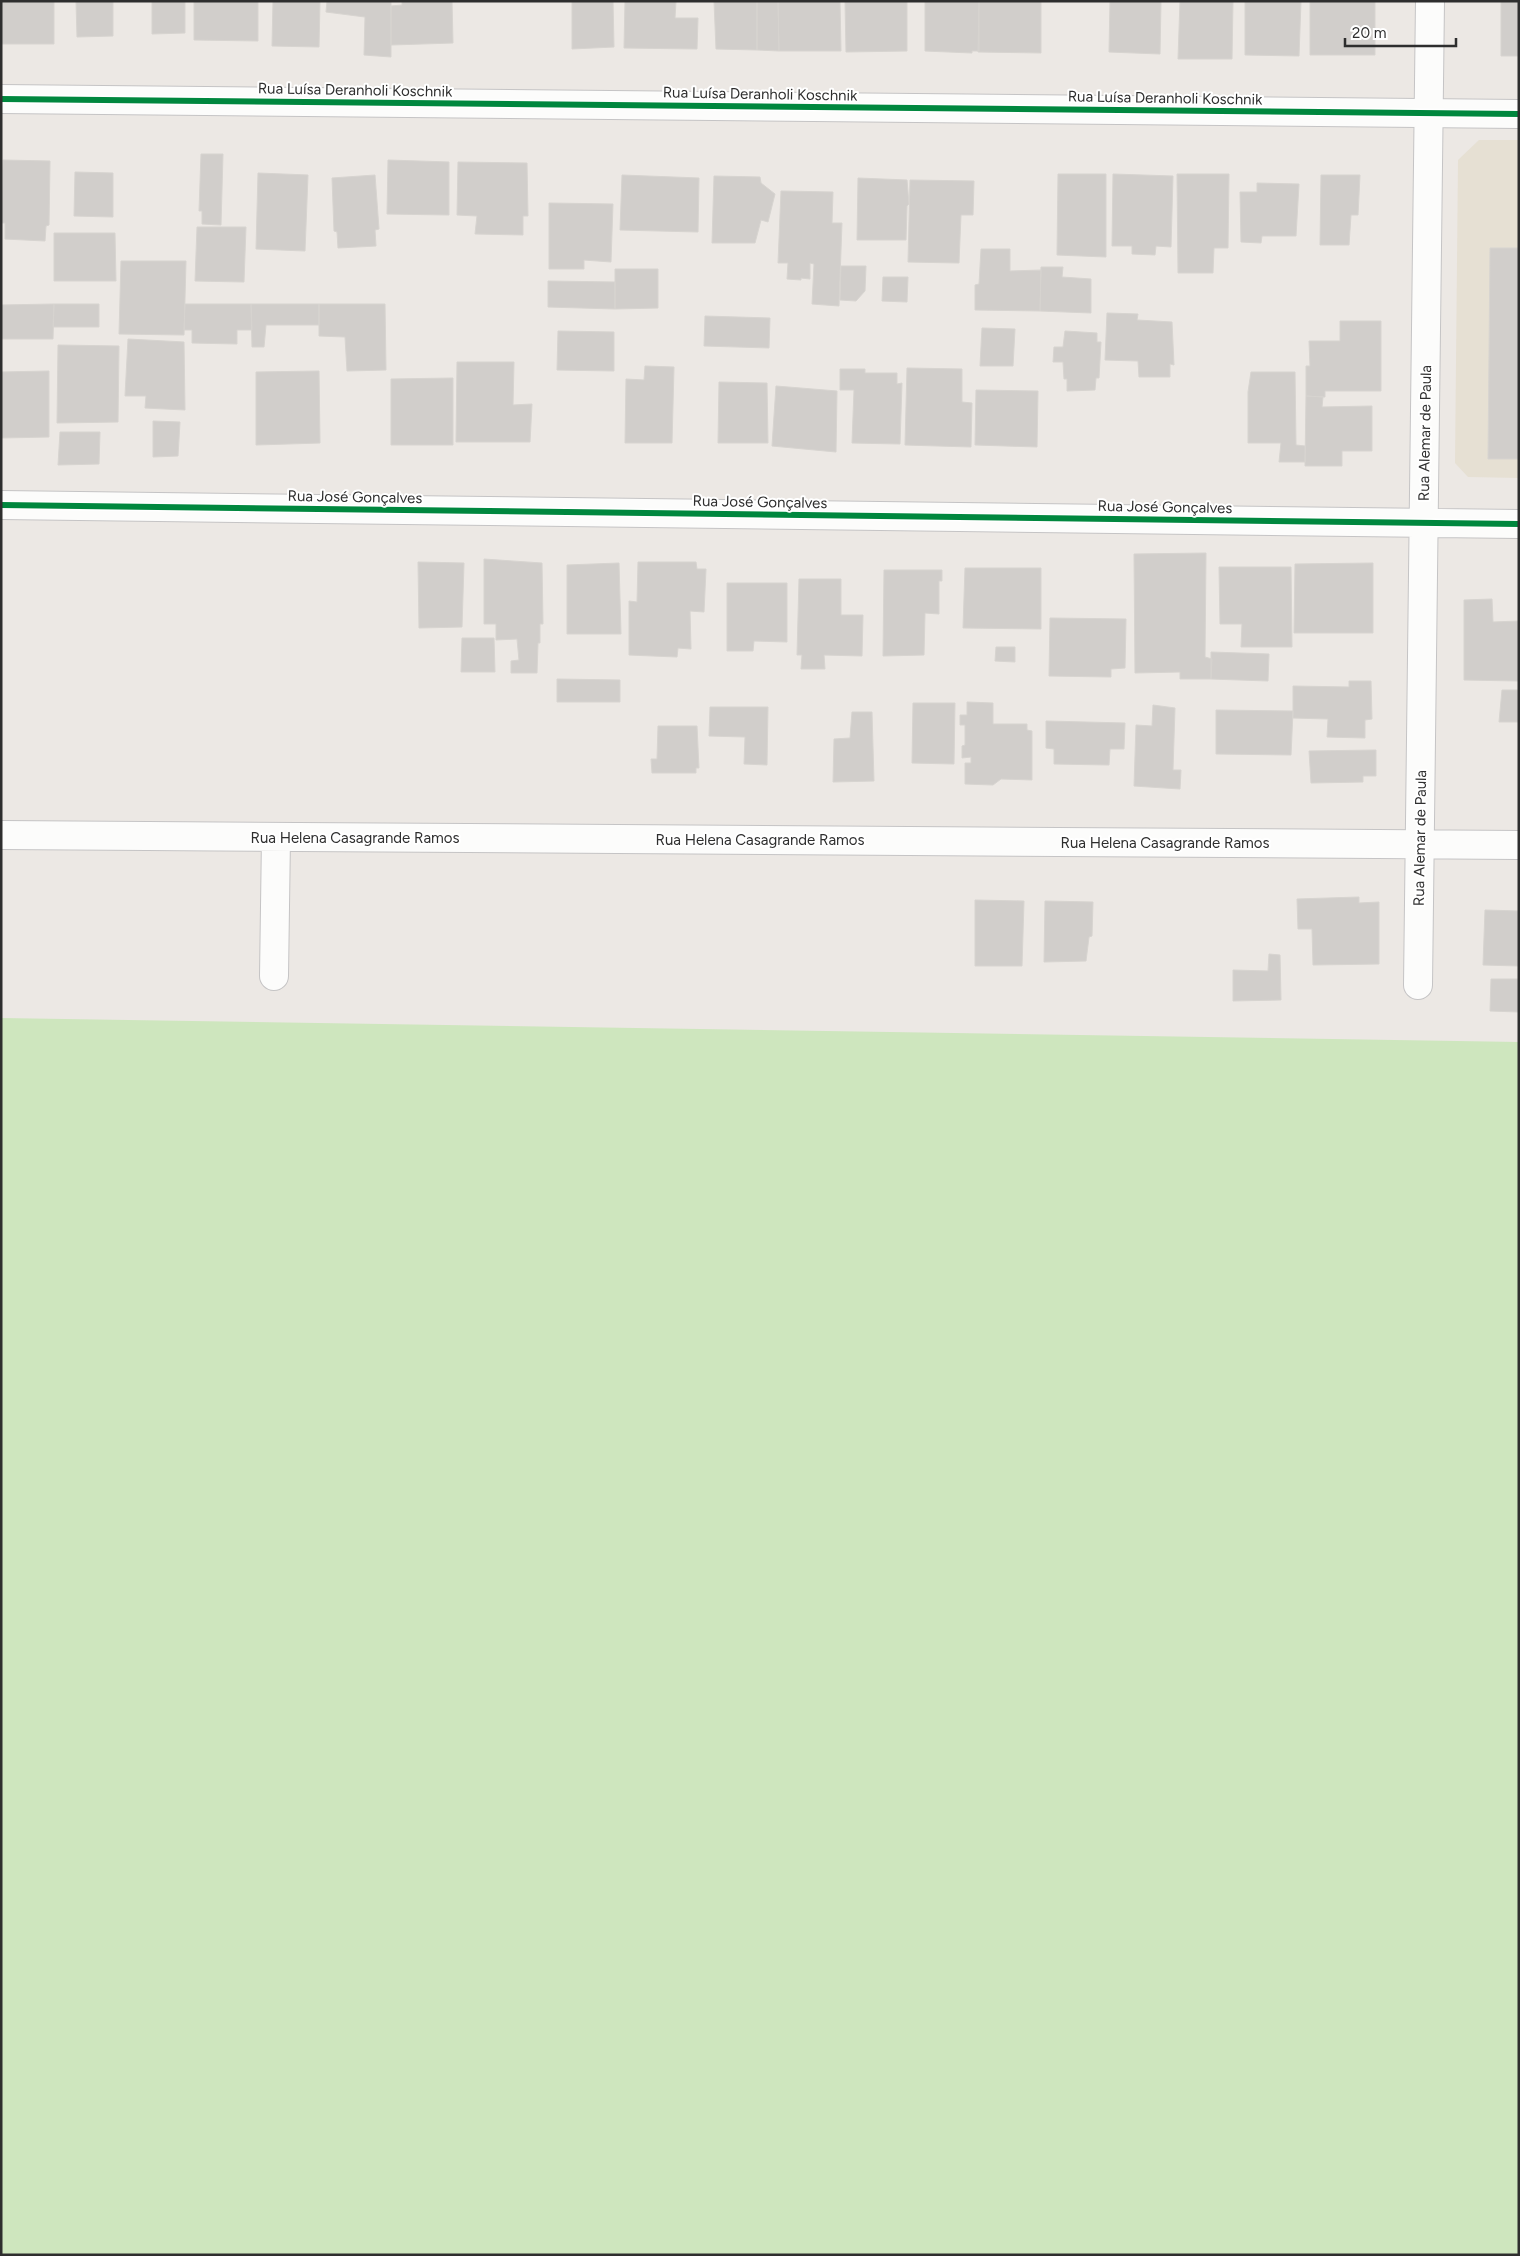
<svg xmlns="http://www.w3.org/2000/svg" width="1520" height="2256" font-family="Figtree,sans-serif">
<rect width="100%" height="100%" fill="#ece8e4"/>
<path fill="#e6e0d3" d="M 1479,140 L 1519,140 L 1519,478 L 1468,477 L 1455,463 L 1458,160 Z"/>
<path fill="#cee6be" d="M 1,1018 L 1519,1042 L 1519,2255 L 1,2255 Z"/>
<path fill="#d1cecb" stroke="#d7d4d0" d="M 1,1 L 54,1 L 54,44 L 1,44 Z
M 76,1 L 113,1 L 113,36 L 77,37 Z
M 152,1 L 185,1 L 185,33 L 152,34 Z
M 194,1 L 258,1 L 258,41 L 194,40 Z
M 273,1 L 320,1 L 319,47 L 272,46 Z
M 327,1 L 391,1 L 391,57 L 364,55 L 365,17 L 326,12 Z
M 402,1 L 452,1 L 453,43 L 391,45 L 391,6 L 402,5 Z
M 572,1 L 613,1 L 614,47 L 572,49 Z
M 625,1 L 676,1 L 675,18 L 698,18 L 697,49 L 624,48 Z
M 714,1 L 757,1 L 757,50 L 716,49 Z
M 757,1 L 778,1 L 779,51 L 757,50 Z
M 778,1 L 840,1 L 841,51 L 779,51 Z
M 845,1 L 907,1 L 907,51 L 846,52 Z
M 925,1 L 979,1 L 979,51 L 972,51 L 972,53 L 925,51 Z
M 979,1 L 1041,1 L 1041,53 L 978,52 Z
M 1110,1 L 1161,1 L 1160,54 L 1109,52 Z
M 1180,1 L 1233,1 L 1232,59 L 1178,59 Z
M 1245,1 L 1301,1 L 1299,56 L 1245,55 Z
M 1310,1 L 1375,1 L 1375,55 L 1310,55 Z
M 1501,1 L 1519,1 L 1519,56 L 1501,56 Z
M 201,154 L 223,154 L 221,225 L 202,224 L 202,211 L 199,211 Z
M 3,160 L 50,161 L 49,225 L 46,226 L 45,241 L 5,239 L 5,223 L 1,223 Z
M 388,160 L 449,162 L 449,215 L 387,214 Z
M 458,162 L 527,163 L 528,216 L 523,216 L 523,235 L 475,234 L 477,216 L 457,215 Z
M 75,172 L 113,173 L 113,217 L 74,216 Z
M 258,173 L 308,175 L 305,251 L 256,249 Z
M 1058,174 L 1106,174 L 1106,257 L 1057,255 Z
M 1113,174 L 1173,176 L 1171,247 L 1156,246 L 1155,255 L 1132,254 L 1132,246 L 1112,246 Z
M 1177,174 L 1229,174 L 1228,248 L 1214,248 L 1213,273 L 1178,273 Z
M 375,175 L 379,229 L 375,230 L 376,246 L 338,248 L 337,232 L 334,231 L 332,178 Z
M 622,175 L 699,178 L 698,232 L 620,230 Z
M 1321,175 L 1360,175 L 1358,215 L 1351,215 L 1349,245 L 1320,245 Z
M 714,176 L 760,177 L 761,183 L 775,194 L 768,222 L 761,220 L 755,243 L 712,243 Z
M 858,178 L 907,180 L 909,204 L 907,206 L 906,240 L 857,240 Z
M 910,180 L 974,181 L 973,215 L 961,215 L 959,263 L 908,262 Z
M 1257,183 L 1299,184 L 1296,236 L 1262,236 L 1261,243 L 1241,242 L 1240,192 L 1257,192 Z
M 781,191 L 833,192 L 832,223 L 842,223 L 839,306 L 812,304 L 814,264 L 810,263 L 810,279 L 801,278 L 801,280 L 787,279 L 788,263 L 778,263 Z
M 549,203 L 613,204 L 611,262 L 584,260 L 584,269 L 549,269 Z
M 197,227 L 246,227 L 244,282 L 195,281 Z
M 54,233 L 115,233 L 116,281 L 54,281 Z
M 1490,248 L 1519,248 L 1519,459 L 1488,459 Z
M 981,249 L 1010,249 L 1010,271 L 1041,270 L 1040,311 L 975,310 L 975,285 L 979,284 Z
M 121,261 L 186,261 L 184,335 L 119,334 Z
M 841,266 L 866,266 L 865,291 L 856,301 L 840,300 Z
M 1041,267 L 1063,267 L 1062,277 L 1091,279 L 1091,313 L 1040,311 Z
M 615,269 L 658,269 L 658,308 L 615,309 Z
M 883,277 L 908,277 L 907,302 L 882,301 Z
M 548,281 L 615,282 L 615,309 L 548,307 Z
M 54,304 L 99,304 L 99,327 L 53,327 Z
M 54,304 L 53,339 L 1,339 L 1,305 Z
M 185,304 L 251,304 L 252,330 L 237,330 L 237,344 L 192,343 L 192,330 L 184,330 Z
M 251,304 L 319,304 L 319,325 L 266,325 L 264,347 L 252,347 Z
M 319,304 L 385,304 L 386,370 L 347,371 L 345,337 L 319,336 Z
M 1107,313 L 1138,314 L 1137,320 L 1172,322 L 1174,365 L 1170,364 L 1170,377 L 1139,377 L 1138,361 L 1105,360 Z
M 705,316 L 770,318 L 769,348 L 704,346 Z
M 1340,321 L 1381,321 L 1381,391 L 1325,391 L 1325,397 L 1306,396 L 1306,366 L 1310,366 L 1309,341 L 1340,341 Z
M 982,328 L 1015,329 L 1013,366 L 980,366 Z
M 558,331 L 614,332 L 614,371 L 557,370 Z
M 1065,331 L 1097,333 L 1097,342 L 1101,342 L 1099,378 L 1096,378 L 1095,390 L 1067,391 L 1067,379 L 1064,379 L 1063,362 L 1053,362 L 1054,347 L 1063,347 Z
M 128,339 L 184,342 L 185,410 L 145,408 L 146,396 L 125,396 Z
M 58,345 L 119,346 L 118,422 L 57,423 Z
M 457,362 L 514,362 L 513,405 L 532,404 L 530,442 L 456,442 Z
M 645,366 L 674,367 L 672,443 L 625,443 L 626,379 L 644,380 Z
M 907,368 L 962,369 L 962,402 L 972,403 L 971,447 L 905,445 Z
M 840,369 L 865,369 L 865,373 L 897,373 L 897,384 L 902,383 L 900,444 L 852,443 L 854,390 L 840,390 Z
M 49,371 L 49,437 L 1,438 L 1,372 Z
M 319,371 L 320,443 L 256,445 L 256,372 Z
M 1251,372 L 1295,372 L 1296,445 L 1305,446 L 1305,462 L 1279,462 L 1281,443 L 1248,443 L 1248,392 Z
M 453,378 L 453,445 L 391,445 L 391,379 Z
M 719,382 L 767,383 L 768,443 L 718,443 Z
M 776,386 L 837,391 L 836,452 L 772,446 Z
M 976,390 L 1038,391 L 1037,447 L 975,445 Z
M 1306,396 L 1323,397 L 1322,407 L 1372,406 L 1372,451 L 1342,451 L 1342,466 L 1305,466 Z
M 153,421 L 180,422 L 178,456 L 153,457 Z
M 60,432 L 100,432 L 99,464 L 58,465 Z
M 1206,553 L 1205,657 L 1212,659 L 1211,679 L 1180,679 L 1180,672 L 1135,673 L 1134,554 Z
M 484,559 L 542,563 L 543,624 L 540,624 L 540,643 L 538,643 L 537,673 L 511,673 L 511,661 L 519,660 L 517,639 L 496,640 L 496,624 L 484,624 Z
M 418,562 L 464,563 L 462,627 L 419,628 Z
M 638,562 L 696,562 L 697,569 L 706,569 L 704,612 L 690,611 L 691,649 L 678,648 L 677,657 L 629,655 L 629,601 L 637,602 Z
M 619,563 L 621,634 L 567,634 L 567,565 Z
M 1373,563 L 1373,633 L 1294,633 L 1295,564 Z
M 1219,567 L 1291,567 L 1292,647 L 1241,647 L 1242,624 L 1220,624 Z
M 965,568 L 1041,568 L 1041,629 L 963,628 Z
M 884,570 L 942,570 L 942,581 L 939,581 L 939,614 L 925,613 L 924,655 L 883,656 Z
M 799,579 L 841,579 L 841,615 L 863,615 L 862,656 L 824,655 L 825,669 L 801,669 L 802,655 L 797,655 Z
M 727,583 L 787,583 L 787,642 L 754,641 L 753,651 L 727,651 Z
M 1492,599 L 1493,622 L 1519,621 L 1519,681 L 1464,680 L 1464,600 Z
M 1050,618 L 1126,619 L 1125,668 L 1111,669 L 1111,677 L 1049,676 Z
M 462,638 L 494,638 L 495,672 L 461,672 Z
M 996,647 L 1015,647 L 1015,662 L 995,661 Z
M 1211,652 L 1269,654 L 1268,681 L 1211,679 Z
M 557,679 L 620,680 L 620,702 L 557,702 Z
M 1349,681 L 1371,681 L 1372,719 L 1365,720 L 1365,738 L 1327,737 L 1328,719 L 1293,718 L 1293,686 L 1349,687 Z
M 1502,690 L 1519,690 L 1519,722 L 1499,722 Z
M 967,702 L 993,703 L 993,724 L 1027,724 L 1027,730 L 1032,731 L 1032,780 L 1001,779 L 993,785 L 965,784 L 965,763 L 971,763 L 971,757 L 962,758 L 962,746 L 965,745 L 965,725 L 960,725 L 960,715 L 967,715 Z
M 913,703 L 955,703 L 954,764 L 912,763 Z
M 1153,705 L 1175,708 L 1173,770 L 1181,770 L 1180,789 L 1134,786 L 1136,725 L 1152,726 Z
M 710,707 L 768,707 L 767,765 L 744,764 L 745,737 L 709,736 Z
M 1216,710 L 1293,711 L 1291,755 L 1216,754 Z
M 852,712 L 872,712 L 874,781 L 833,782 L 834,739 L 850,738 Z
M 1046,721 L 1125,723 L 1124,749 L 1110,749 L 1109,765 L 1054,764 L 1054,749 L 1046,748 Z
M 658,726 L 697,726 L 699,768 L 696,768 L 696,773 L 652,773 L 651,759 L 657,759 Z
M 1376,750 L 1376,776 L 1363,776 L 1363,782 L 1311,783 L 1309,751 Z
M 1359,897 L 1359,903 L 1379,902 L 1379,964 L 1313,965 L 1312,929 L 1298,929 L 1297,899 Z
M 975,900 L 1024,901 L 1022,966 L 975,966 Z
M 1045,901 L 1093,902 L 1092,936 L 1089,937 L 1086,961 L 1044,962 Z
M 1485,910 L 1519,911 L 1519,966 L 1483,965 Z
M 1269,954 L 1280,955 L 1281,1000 L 1233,1001 L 1233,970 L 1268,971 Z
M 1491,979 L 1519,979 L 1519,1012 L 1490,1011 Z"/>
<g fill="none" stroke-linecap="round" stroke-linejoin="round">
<g stroke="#c5c4c5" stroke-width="30">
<path id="minor" d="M 1,99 L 1519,114
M 1,505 L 1519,524
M 1,835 L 1519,845
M 274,976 L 276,837
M 1418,985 L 1430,1"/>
</g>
<use href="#minor" stroke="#fcfcfb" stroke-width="28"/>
<g stroke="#fff" stroke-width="9">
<path id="cycleway" d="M 1,99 L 1519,114
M 1,505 L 1519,524"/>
</g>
<use href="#cycleway" stroke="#00873e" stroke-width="6"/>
</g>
<g text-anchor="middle" stroke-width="4" stroke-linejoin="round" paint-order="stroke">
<g font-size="15" fill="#2e2e2e" stroke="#fff">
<text transform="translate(355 90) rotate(1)" y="5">Rua Luísa Deranholi Koschnik</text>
<text transform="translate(760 94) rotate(1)" y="5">Rua Luísa Deranholi Koschnik</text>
<text transform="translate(1165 98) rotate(1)" y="5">Rua Luísa Deranholi Koschnik</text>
<text transform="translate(1425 433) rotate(-89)" y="5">Rua Alemar de Paula</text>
<text transform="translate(355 497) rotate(1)" y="5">Rua José Gonçalves</text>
<text transform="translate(760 502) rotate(1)" y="5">Rua José Gonçalves</text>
<text transform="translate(1165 507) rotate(1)" y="5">Rua José Gonçalves</text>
<text x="355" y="843">Rua Helena Casagrande Ramos</text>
<text transform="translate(1420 838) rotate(-89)" y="5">Rua Alemar de Paula</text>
<text x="760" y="845">Rua Helena Casagrande Ramos</text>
<text x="1165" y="848">Rua Helena Casagrande Ramos</text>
</g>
</g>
<rect width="1520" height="2256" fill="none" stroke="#2e2e2e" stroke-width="5"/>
<path d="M1345 38v8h111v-8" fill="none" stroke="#2e2e2e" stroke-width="2.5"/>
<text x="1352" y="38" font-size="15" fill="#2e2e2e" stroke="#ffffff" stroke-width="4" paint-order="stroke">20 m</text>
</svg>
